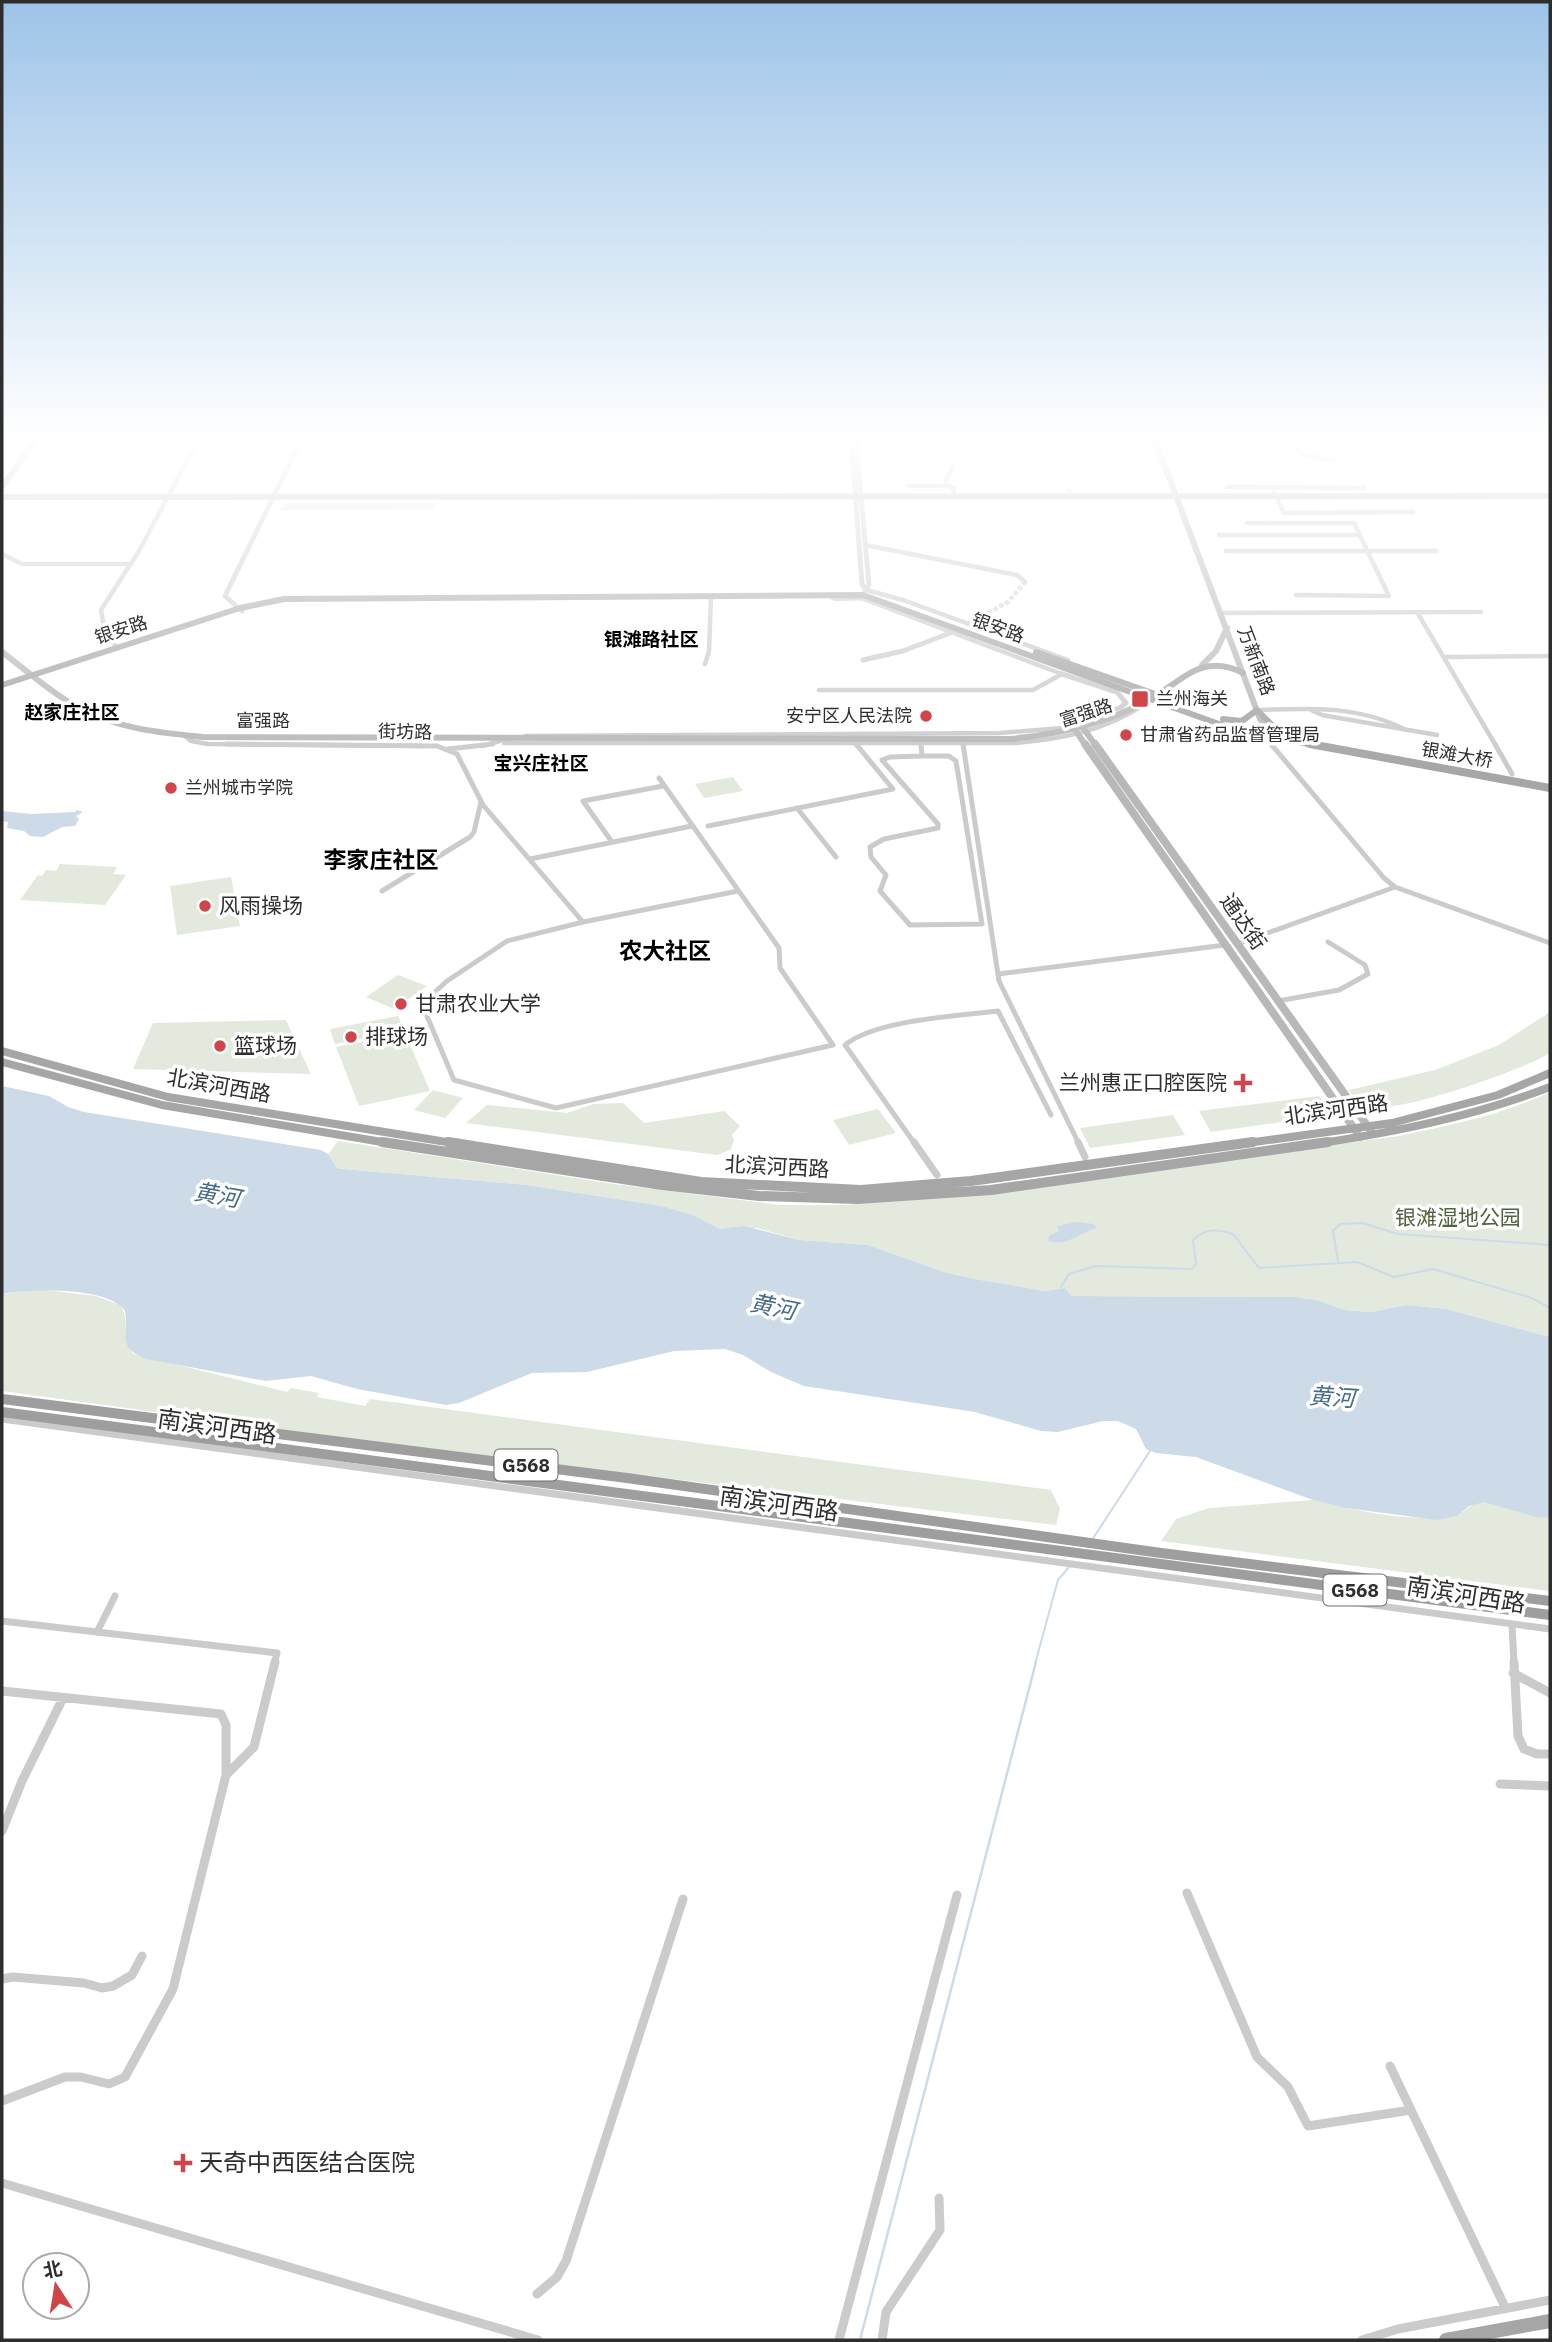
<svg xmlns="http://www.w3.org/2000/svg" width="1552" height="2342" font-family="'IBM Plex Sans','Noto Sans SC',sans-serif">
<rect width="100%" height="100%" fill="#fff"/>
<path fill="#e3e9dd" d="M 288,503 L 436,503 L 432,509 L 278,510 Z
M 733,777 L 743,791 L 704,798 L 695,784 Z
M 60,864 L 117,867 L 113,874 L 126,875 L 105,905 L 20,900 L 38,875 L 42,876 L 46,870 L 56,871 Z
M 231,877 L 240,926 L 177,935 L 170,886 Z
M 398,975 L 427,986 L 394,1009 L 366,997 Z
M 1550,1012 L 1550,1053 C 1523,1070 1398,1114 1369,1107 C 1359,1105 1354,1099 1349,1090 L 1435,1070 L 1499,1045 Z
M 398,1016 L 404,1030 L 335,1044 L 330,1029 Z
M 286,1020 L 311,1074 L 133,1069 L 153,1023 Z
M 405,1033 L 430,1091 L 359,1106 L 336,1047 Z
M 433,1090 L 463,1098 L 445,1118 L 414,1110 Z
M 1550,1092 L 1550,1337 L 1446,1309 L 1406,1305 L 1371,1312 L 1345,1310 L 1317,1300 L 1296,1297 L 1072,1296 L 1065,1288 L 1045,1291 L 975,1279 L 944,1272 L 868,1245 L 799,1240 L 757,1228 L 720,1229 L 693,1215 L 662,1206 L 527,1185 L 344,1169 L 337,1168 L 328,1154 L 338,1141 L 614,1184 L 779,1205 L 843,1205 L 942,1198 L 1399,1136 C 1450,1125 1503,1115 1550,1092 Z
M 1319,1096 L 1327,1107 L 1317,1117 L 1211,1132 L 1199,1111 Z
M 623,1103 L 644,1123 L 724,1111 L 740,1126 L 732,1135 L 734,1141 L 730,1150 L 717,1155 L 466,1123 L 487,1105 L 567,1113 L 594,1104 Z
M 878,1109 L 896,1133 L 849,1145 L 833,1120 Z
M 1173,1115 L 1185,1135 L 1090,1148 L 1080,1128 Z
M 37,1289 L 96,1296 L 120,1305 C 132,1321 119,1338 134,1354 L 287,1392 L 291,1388 L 319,1393 L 317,1397 L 365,1406 L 370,1399 L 1051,1490 L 1060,1509 L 1056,1525 L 432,1450 L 2,1391 L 2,1294 Z
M 1313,1500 C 1359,1511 1405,1522 1453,1516 C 1463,1515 1470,1503 1481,1502 C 1504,1501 1527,1516 1550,1518 L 1550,1591 L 1161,1541 L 1176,1519 L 1209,1508 Z"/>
<path fill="#ccdbe7" d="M 77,810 L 83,812 L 76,816 L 79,819 L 75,826 L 62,827 L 43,837 L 30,836 L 24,831 L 7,828 L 8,822 L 2,821 L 2,811 L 31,814 L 75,812 Z
M 2,1086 L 49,1096 L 68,1107 L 84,1112 L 321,1150 L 328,1154 L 337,1168 L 343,1169 L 527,1185 L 662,1206 L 693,1215 L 720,1229 L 744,1226 L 799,1240 L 868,1245 L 944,1272 L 975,1279 L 1045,1291 L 1065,1288 L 1072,1296 L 1296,1297 L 1317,1300 L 1345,1310 L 1371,1312 L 1406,1305 L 1446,1309 L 1550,1337 L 1550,1518 L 1536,1517 L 1484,1502 L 1469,1506 L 1457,1516 L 1437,1520 L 1346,1508 L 1313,1500 L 1196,1457 L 1156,1453 L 1146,1449 L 1136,1429 L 1118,1421 L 1103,1421 L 1058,1432 L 1041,1431 L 975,1412 L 804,1386 L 771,1372 L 743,1355 L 725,1349 L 674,1351 L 587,1372 L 532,1373 L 459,1403 L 446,1405 L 357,1389 L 311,1376 L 266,1381 L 146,1359 C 115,1346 130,1336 125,1311 C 108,1286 29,1289 2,1294 Z
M 1077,1222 L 1093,1224 L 1097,1228 C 1080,1232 1068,1247 1048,1241 L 1049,1236 L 1059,1231 L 1057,1226 Z"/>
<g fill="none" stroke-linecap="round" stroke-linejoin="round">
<path stroke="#ccdbe7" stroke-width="2" d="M 1338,1261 L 1333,1231 L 1340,1224 L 1363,1223 L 1398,1234 L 1550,1245
M 1061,1287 L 1069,1274 L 1096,1266 L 1192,1269 L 1196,1264 L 1193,1240 C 1205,1228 1218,1229 1233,1234 L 1259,1268 L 1357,1262 L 1394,1277 L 1433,1269 L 1532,1298 L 1550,1308
M 1092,1540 L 1150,1451
M 1035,1664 L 1058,1580 L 1070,1566"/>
<path stroke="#ccdbe7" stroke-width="2.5" d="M 860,2340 L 1036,1662"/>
<path stroke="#d5d5d5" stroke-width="4.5" stroke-dasharray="4.5 2" stroke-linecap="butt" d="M 1069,489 L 1069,492
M 988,613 L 1008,602 L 1025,582"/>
<path stroke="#cbcbcb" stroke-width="4.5" d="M 1289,440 L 1303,455 L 1335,460
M 909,486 L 948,486 L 954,488 L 953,496
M 944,486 L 953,465
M 1227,487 L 1364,488
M 1272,487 L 1284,513 L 1413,512
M 1247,523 L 1354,523 L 1389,596 L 1296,595
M 1219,535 L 1360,535
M 865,545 L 1017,575 L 1025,582
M 1226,551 L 1436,551
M 2,554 L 22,564 L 130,564
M 866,590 L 903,600 L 1068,660
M 830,596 L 835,599 L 861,598 L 1062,674
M 1417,612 L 1496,746
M 1221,613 L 1481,612
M 968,624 L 988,613
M 116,647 L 103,622 L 101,610 L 139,551 L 198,440
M 1446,657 L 1550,656
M 705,664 L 709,651 L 711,597
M 819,690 L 1033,690 L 1062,674
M 1257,710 C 1309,708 1358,705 1406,730
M 1311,710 L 1322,715 L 1437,735
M 1077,725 L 1121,707
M 184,735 L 191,741 L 208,744 L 426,746
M 525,736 L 1000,733 L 1063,728
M 1267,740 L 1272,746
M 921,741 L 921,746
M 963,741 L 964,746
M 854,742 L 857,746
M 504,743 L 1015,743 C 1062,739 1105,731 1145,704
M 482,746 L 511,738"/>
<path stroke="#cbcbcb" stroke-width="5" d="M 226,744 L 437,746 L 457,754 L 483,805 L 583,922
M 921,744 L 922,756
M 963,744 L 999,981 L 1079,1144
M 1271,744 L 1384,878 L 1395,887 L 1550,943
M 1495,744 L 1512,774
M 448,749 L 493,744
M 922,756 L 949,756 L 956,761 L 982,924 L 910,925 L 880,891 L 886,875 L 871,857 L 870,847 L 884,839 L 938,828 L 938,824 L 882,760 L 890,757 Z
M 659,778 L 779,948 L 780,968 L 833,1045 L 556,1108 L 454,1080 L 424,1009 L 426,1000 L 447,981 L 507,941 L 583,922 L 738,891
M 797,808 L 836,857
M 708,826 L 893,789 L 856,744
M 612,842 L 583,801 L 663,786
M 530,859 L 692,826
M 382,891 L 470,837 L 474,832 L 481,802
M 1237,944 L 1395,887
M 998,974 L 1225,945
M 1278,1001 L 1339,990 L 1368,974 L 1365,965 L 1328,942
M 915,1144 L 845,1045 C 875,1020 958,1016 998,1011 L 1051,1115"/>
<path stroke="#cbcbcb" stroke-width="7" d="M 914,1142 L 937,1175
M 1078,1142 L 1085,1157
M 2,1419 L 1550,1629
M 2,1621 L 277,1653 L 274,1664
M 1512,1625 L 1514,1664
M 97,1632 L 115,1596"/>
<path stroke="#cbcbcb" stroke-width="9" d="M 1514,1662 L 1518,1736 L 1524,1749 L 1537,1754 L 1550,1754
M 1513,1673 L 1550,1693
M 2,1691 L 221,1714 L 226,1725 L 226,1774
M 1500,1784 L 1550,1786
M 2,1831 L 22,1781 L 63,1698
M 1187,1893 L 1257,2057 L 1288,2087 L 1308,2126 L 1411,2110
M 2,1979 L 13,1977 L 84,1983 L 102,1988 L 113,1986 L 132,1975 L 142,1956
M 1390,2066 L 1505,2307
M 2,2101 L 65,2077 L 81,2077 L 109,2084 L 125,2077 L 173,1989 L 226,1775 L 254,1747 L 275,1662
M 2,2183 L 538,2340
M 537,2294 L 557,2277 L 566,2261 L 683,1899
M 839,2340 L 957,1895
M 882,2340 L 886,2312 L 940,2230 L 939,2198
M 1362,2340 L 1398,2329 L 1550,2300"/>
<path stroke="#cbcbcb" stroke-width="5" d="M 856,440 L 869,585 L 861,598
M 852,450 L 862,584 L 866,590
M 242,611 L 225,596 L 301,440
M 863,660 L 903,651 L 958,630
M 1062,674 L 1117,692 L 1126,703 L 1121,707"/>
<path stroke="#b8b8b8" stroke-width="6" d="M 1155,440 L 1260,719 L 1273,733
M 2,487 L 35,440
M 2,497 L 1550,496
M 2,652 C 26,670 50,692 77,707 C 114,728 161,733 203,737 L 1010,739 C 1060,734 1105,724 1149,700
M 1202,665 L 1216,651 L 1227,628
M 1084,729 L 1096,746
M 1076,731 L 1086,746"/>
<path stroke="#b8b8b8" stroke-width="8" d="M 1085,744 L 1360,1137
M 1095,744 L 1371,1131"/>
<path stroke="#a6a6a6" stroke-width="6" d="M 1036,652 L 1158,695
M 2,685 L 240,608 L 284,599 L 863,595 L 1230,728 L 1318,746
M 1153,698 C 1184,678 1205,653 1243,673
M 1223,719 L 1242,721 L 1257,710 L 1272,725 L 1301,738"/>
<path stroke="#a6a6a6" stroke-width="8" d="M 1310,744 L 1550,788
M 2,1051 L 168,1097 L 459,1144
M 2,1062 L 162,1105 L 394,1144
M 1240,1144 L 1392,1123 L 1498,1095 L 1550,1073
M 1315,1144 C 1396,1132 1474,1116 1550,1087"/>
<path stroke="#a6a6a6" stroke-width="10" d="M 382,1142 L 662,1185 L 759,1196 L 858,1199 L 991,1190 L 1328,1142
M 448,1142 L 701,1182 L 861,1190 L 971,1181 L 1253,1142"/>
<path stroke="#a6a6a6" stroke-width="14" d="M 1446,2340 L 1550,2321"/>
<path stroke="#9e9e9e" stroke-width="10" d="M 2,1399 L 627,1478 L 1161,1553 L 1550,1601
M 2,1412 L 1550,1615"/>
</g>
<linearGradient id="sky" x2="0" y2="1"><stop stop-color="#9dc4e8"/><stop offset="0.57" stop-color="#fff"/><stop offset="1" stop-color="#fff" stop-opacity="0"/></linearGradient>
<rect width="1552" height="768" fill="url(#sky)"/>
<g fill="#d0454a" stroke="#fff" stroke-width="2.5">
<rect x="1131" y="690" width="18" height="18" rx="3.5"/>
<circle cx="926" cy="716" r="7"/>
<circle cx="1126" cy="735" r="7"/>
<circle cx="171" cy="788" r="7"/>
<circle cx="205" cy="906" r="7"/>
<circle cx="401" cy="1004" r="7"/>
<circle cx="351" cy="1037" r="7"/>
<circle cx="220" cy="1046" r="7"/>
<path d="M1239.5 1072.5h7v7h7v7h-7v7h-7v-7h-7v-7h7z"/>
<path d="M179.5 2152.5h7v7h7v7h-7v7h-7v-7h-7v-7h7z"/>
</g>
<g text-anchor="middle" stroke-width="7" stroke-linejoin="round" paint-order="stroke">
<g font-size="18" fill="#2e2e2e" stroke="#fff">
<text transform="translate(998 628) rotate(20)" y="6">银安路</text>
<text transform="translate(121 630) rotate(-18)" y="6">银安路</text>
<text transform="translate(1256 661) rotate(69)" y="6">万新南路</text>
<text transform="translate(1086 713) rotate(-18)" y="6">富强路</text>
<text x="263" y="727">富强路</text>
<text transform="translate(405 732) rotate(1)" y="6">街坊路</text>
<text transform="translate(1457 755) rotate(10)" y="6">银滩大桥</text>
</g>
<g font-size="18" fill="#2e2e2e" stroke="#fff" text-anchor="start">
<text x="1156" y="705">兰州海关</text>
<text x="912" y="722" text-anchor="end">安宁区人民法院</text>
<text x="1140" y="741">甘肃省药品监督管理局</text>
<text x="185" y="794">兰州城市学院</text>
</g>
<g font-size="19" font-weight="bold" fill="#000" stroke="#fff">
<text x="651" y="646">银滩路社区</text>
<text x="72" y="719">赵家庄社区</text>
<text x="541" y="770">宝兴庄社区</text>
</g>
<g fill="#fff" stroke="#6d6d6d" stroke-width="2">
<rect x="494.5" y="1449.5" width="63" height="31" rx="5"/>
<rect x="1323.5" y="1574.5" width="63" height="31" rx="5"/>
</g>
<g font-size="19" font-weight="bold" fill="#2e2e2e">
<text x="526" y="1472">G568</text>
<text x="1355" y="1597">G568</text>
</g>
<g font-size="21" fill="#2e2e2e" stroke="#fff" text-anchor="start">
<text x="219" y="913">风雨操场</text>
<text x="415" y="1011">甘肃农业大学</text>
<text x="365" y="1044">排球场</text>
<text x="234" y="1053">篮球场</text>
<text x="1227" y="1090" text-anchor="end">兰州惠正口腔医院</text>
</g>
<g font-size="21" fill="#2e2e2e" stroke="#fff">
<text transform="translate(1243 922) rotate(55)" y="7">通达街</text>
<text transform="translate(219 1086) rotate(10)" y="7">北滨河西路</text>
<text transform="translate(1336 1110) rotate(-8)" y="7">北滨河西路</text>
<text transform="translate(777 1167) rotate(3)" y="7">北滨河西路</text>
</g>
<g font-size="21" fill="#506441" stroke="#fff">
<text x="1458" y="1225">银滩湿地公园</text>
</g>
<g font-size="23" font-weight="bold" fill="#000" stroke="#fff">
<text x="381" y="868">李家庄社区</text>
<text x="665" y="959">农大社区</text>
</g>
<g font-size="23" font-style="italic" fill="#466b86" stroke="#fff">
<text transform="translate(217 1195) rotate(10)" y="8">黄河</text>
<text transform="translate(773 1307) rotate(12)" y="8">黄河</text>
<text transform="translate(1332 1397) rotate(4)" y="8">黄河</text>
</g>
<g font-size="24" fill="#2e2e2e" stroke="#fff">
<text transform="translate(217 1427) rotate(8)" y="8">南滨河西路</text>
<text transform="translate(779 1504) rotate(8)" y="8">南滨河西路</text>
<text transform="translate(1466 1595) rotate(9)" y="8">南滨河西路</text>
</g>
<g font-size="24" fill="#2e2e2e" stroke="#fff" text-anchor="start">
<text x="199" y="2171">天奇中西医结合医院</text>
</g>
</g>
<rect width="1552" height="2342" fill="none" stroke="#2e2e2e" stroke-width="7"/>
<g transform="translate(56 2286) rotate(348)"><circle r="33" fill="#ffffff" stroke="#ababab" stroke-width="2"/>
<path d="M0-5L12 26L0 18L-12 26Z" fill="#d0454a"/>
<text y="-10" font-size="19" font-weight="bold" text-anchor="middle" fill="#2e2e2e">北</text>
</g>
</svg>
